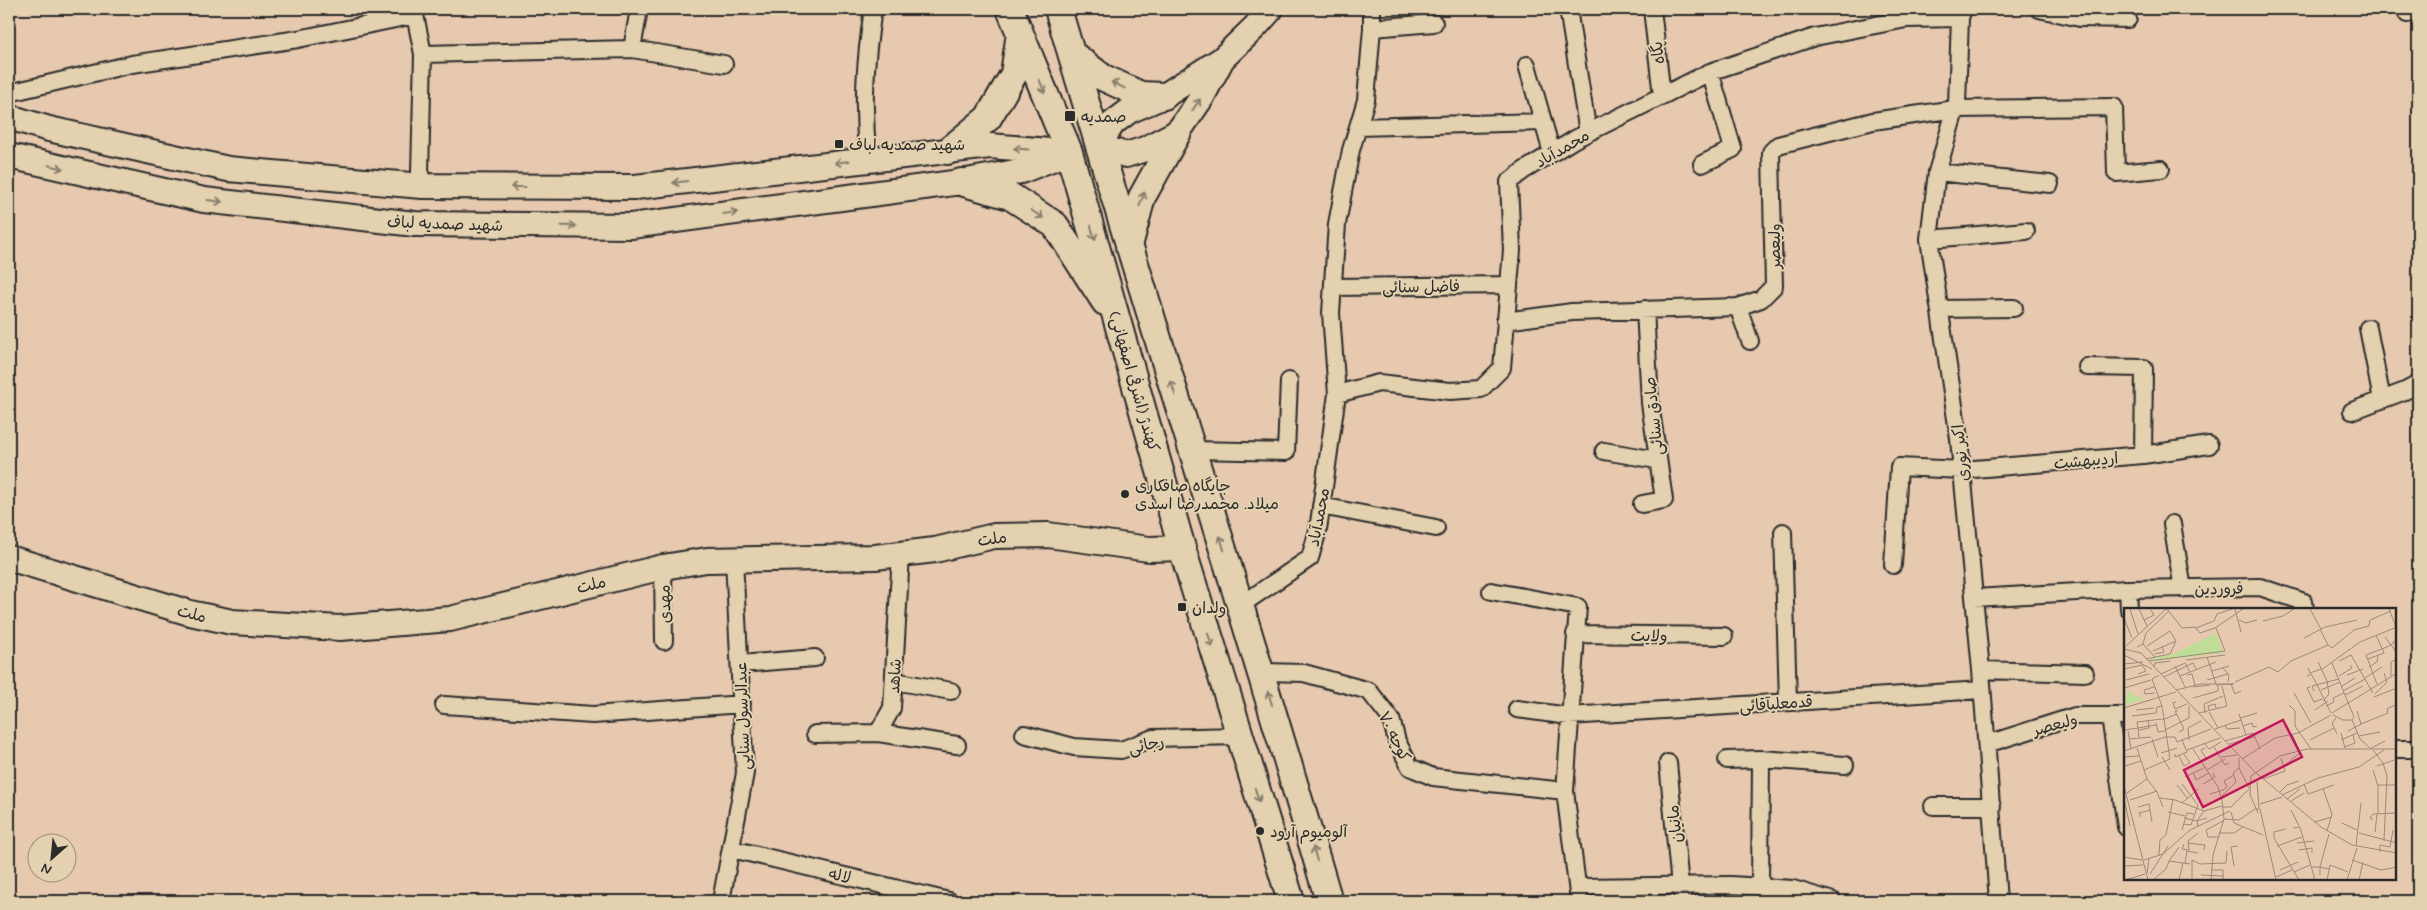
<svg xmlns="http://www.w3.org/2000/svg" width="2427" height="910" font-family="Mynerve,'Playpen Sans Arabic',sans-serif">
<rect width="100%" height="100%" fill="#e7c9af"/>
<filter id="ink" filterUnits="userSpaceOnUse"><feTurbulence type="fractalNoise" baseFrequency=".02" numOctaves="2"/><feDisplacementMap in="SourceGraphic" scale="10" xChannelSelector="R" yChannelSelector="G"/><feConvolveMatrix kernelMatrix="1 2 1 2 8 2 1 2 1" color-interpolation-filters="sRGB"/></filter>
<g filter="url(#ink)">
<g fill="none" stroke-linecap="round" stroke-linejoin="round">
<g stroke="#2b2b2b" stroke-width="20">
<path id="street" d="M 417,9 L 415,15 L 423,54 L 420,172 L 422,186
M 1568,9 L 1588,133
M 1652,9 L 1662,96
M 1963,9 L 1960,18 L 1957,104 L 1937,172 L 1929,239 L 1959,439 L 1981,670 L 1998,901
M 2039,9 L 2080,18 L 2128,19
M 2407,14 L 2418,12
M 1372,28 L 1434,23
M 632,49 L 639,9
M 423,54 L 632,49 L 724,64
M 1527,65 L 1552,153
M 9,93 L 132,64 L 298,39 L 415,15
M 1358,127 L 1543,122
M 868,159 C 862,105 865,62 873,9
M 1702,164 L 1733,149 L 1710,72
M 1937,172 L 2050,184
M 1929,239 L 2026,231
M 1333,287 L 1508,285
M 1738,307 L 1750,341
M 1940,309 L 2014,308
M 1505,321 L 1572,312 L 1738,307 L 1761,299 L 1774,286 L 1771,152 L 1778,145 L 1873,121 L 1955,109 L 2114,107 L 2116,173 L 2161,169
M 2368,328 L 2382,400
M 2087,367 L 2144,368 L 2143,455
M 1337,394 L 1379,383 L 1450,391 L 1481,389 L 1502,368 L 1512,250 L 1509,182 L 1523,171 L 1575,139 L 1710,72 L 1815,37 L 1906,19 L 1960,18
M 2352,411 L 2405,391 L 2418,384
M 1192,450 L 1286,452 L 1289,381
M 1604,451 L 1657,460
M 1642,504 L 1664,500 L 1650,403 L 1645,309
M 1321,506 L 1436,528
M 2172,524 L 2183,589
M 1783,532 L 1788,702
M 1893,565 L 1899,467 L 1962,470 L 2143,455 L 2209,445
M 663,567 L 664,641
M 2128,589 L 2129,609
M 1491,591 L 1578,607 L 1565,791 L 1579,901
M 1974,598 L 2128,589 L 2260,587 L 2304,602 L 2305,609
M 1241,605 L 1310,558 L 1318,530 L 1337,394 L 1331,313 L 1337,224 L 1351,150 L 1366,100 L 1372,28 L 1372,9
M 1575,634 L 1724,636
M 740,664 L 815,658
M 1981,670 L 2085,673
M 1262,672 L 1304,673 L 1369,691 L 1391,719 L 1397,741 L 1410,767 L 1433,777 L 1565,791
M 894,681 L 951,691
M 444,705 L 593,715 L 742,704
M 1517,709 L 1569,716 L 1982,690
M 2110,716 L 2126,827
M 878,733 L 957,745
M 815,734 L 878,733 L 892,708 L 901,554
M 1024,734 L 1074,747 L 1121,750 L 1153,738 L 1239,736
M 1987,744 L 2075,716 L 2126,716
M 2396,749 L 2418,749
M 1727,760 L 1761,759 L 1845,765
M 1668,763 L 1680,886 L 1684,901
M 1933,806 L 1992,806
M 732,849 L 949,901
M 1760,886 L 1761,759
M 1578,887 L 1731,885 L 1793,889 L 1833,901
M 721,901 L 745,773 L 734,559"/>
</g>
<g stroke="#2b2b2b" stroke-width="28">
<path id="secondary" d="M 1222,59 L 1202,97 L 1178,132 L 1145,149 L 1126,155 L 1098,146 L 1113,123 L 1129,111 L 1164,96 L 1222,59 L 1256,26 L 1271,9
M 9,117 L 49,129 L 228,169 L 422,186 L 635,187 L 990,146 L 1062,152
M 9,156 L 204,200 L 415,224 L 631,226 L 961,182 L 1021,171 L 1069,152
M 9,558 L 190,613 L 232,622 L 340,628 L 450,619 L 663,567 L 707,560 L 875,557 L 935,550 L 994,536 L 1048,535 L 1149,549 L 1182,548"/>
</g>
<g stroke="#2b2b2b" stroke-width="30">
<path id="primary" d="M 1010,9 L 1069,152 L 1182,548 L 1291,901
M 1058,9 C 1146,307 1242,603 1329,901
M 1072,54 L 1102,77 L 1141,95 L 1164,96
M 948,151 L 988,118 L 1014,74 L 1020,33
M 961,182 L 1010,196 L 1055,225 L 1105,302
M 1129,246 L 1142,197 L 1178,132"/>
</g>
<use href="#street" stroke="#e3d1af" stroke-width="16"/>
<use href="#secondary" stroke="#e3d1af" stroke-width="24"/>
<use href="#primary" stroke="#e3d1af" stroke-width="26"/>
</g>
<defs><path id="oneway-shaft" d="M-6 0H5M1.5-3L5.5 0L1.5 3" fill="none" stroke-width="1.6" stroke-linecap="round" stroke-linejoin="round" transform="scale(1.25)"/></defs>
<g stroke="#877e6d">
<use href="#oneway-shaft" transform="translate(1118 85) rotate(-154)"/>
<use href="#oneway-shaft" transform="translate(1042 86) rotate(68)"/>
<use href="#oneway-shaft" transform="translate(1196 105) rotate(-56)"/>
<use href="#oneway-shaft" transform="translate(1021 149) rotate(-176)"/>
<use href="#oneway-shaft" transform="translate(842 162) rotate(173)"/>
<use href="#oneway-shaft" transform="translate(56 167) rotate(13)"/>
<use href="#oneway-shaft" transform="translate(680 182) rotate(173)"/>
<use href="#oneway-shaft" transform="translate(518 187) rotate(-180)"/>
<use href="#oneway-shaft" transform="translate(1142 199) rotate(-70)"/>
<use href="#oneway-shaft" transform="translate(215 201) rotate(7)"/>
<use href="#oneway-shaft" transform="translate(730 213) rotate(-8)"/>
<use href="#oneway-shaft" transform="translate(1037 214) rotate(32)"/>
<use href="#oneway-shaft" transform="translate(569 226) rotate(1)"/>
<use href="#oneway-shaft" transform="translate(1093 233) rotate(74)"/>
<use href="#oneway-shaft" transform="translate(1173 388) rotate(-107)"/>
<use href="#oneway-shaft" transform="translate(1222 543) rotate(-107)"/>
<use href="#oneway-shaft" transform="translate(1210 640) rotate(73)"/>
<use href="#oneway-shaft" transform="translate(1270 698) rotate(-106)"/>
<use href="#oneway-shaft" transform="translate(1257 795) rotate(72)"/>
<use href="#oneway-shaft" transform="translate(1315 854) rotate(-106)"/>
</g>
</g>
<g fill="#2b2b2b" stroke="#e3d1af" stroke-width="2">
<rect x="1064" y="110" width="12" height="12" rx="2.5"/>
<rect x="834" y="139" width="10" height="10" rx="2.5"/>
<circle cx="1125" cy="494" r="5"/>
<rect x="1177" y="602" width="10" height="10" rx="2.5"/>
<circle cx="1260" cy="831" r="5"/>
</g>
<g text-anchor="middle" stroke-width="4" stroke-linejoin="round" paint-order="stroke">
<g font-size="16" fill="#2b2b2b" stroke="#e3d1af">
<text transform="translate(1657 53) rotate(-97)" y="6">پگاه</text>
<text transform="translate(1562 148) rotate(-30)" y="6">محمدآباد</text>
<text transform="translate(445 223) rotate(2)" y="6">شهید صمدیه لباف</text>
<text transform="translate(1774 246) rotate(-90)" y="6">ولیعصر</text>
<text transform="translate(1421 286) rotate(-1)" y="6">فاضل سنائی</text>
<text transform="translate(1135 381) rotate(74)" y="6">کهندژ (اشرفی اصفهانی)</text>
<text transform="translate(1653 416) rotate(-96)" y="6">صادق سنائی</text>
<text transform="translate(1960 453) rotate(-96)" y="6">اکبر نوری</text>
<text transform="translate(2086 460) rotate(-5)" y="6">اردیبهشت</text>
<text transform="translate(1318 517) rotate(-79)" y="6">محمدآباد</text>
<text transform="translate(992 538) rotate(-8)" y="6">ملت</text>
<text transform="translate(591 584) rotate(-13)" y="6">ملت</text>
<text transform="translate(2219 588) rotate(-1)" y="6">فروردین</text>
<text transform="translate(664 604) rotate(-91)" y="6">مهدی</text>
<text transform="translate(192 613) rotate(14)" y="6">ملت</text>
<text transform="translate(1649 635) rotate(1)" y="6">ولایت</text>
<text transform="translate(894 676) rotate(-87)" y="6">شاهد</text>
<text transform="translate(1776 703) rotate(-4)" y="6">قدمعلیآقائی</text>
<text transform="translate(742 716) rotate(-92)" y="6">عبدالرسول سنایی</text>
<text transform="translate(2055 724) rotate(-15)" y="6">ولیعصر</text>
<text transform="translate(1395 736) rotate(64)" y="6">کوچه ۷۰</text>
<text transform="translate(1146 744) rotate(-13)" y="6">رجائی</text>
<text transform="translate(1674 824) rotate(-96)" y="6">مانیان</text>
<text transform="translate(840 875) rotate(13)" y="6">لاله</text>
</g>
<g font-size="16" fill="#2b2b2b" stroke="#e3d1af" text-anchor="start">
<text x="1081" y="122">صمدیه</text>
<text x="849" y="150">شهید صمدیه لباف</text>
<text x="1135" y="491">جایگاه صافکاری<tspan x="1135" dy="18">میلاد. محمدرضا اسدی</tspan></text>
<text x="1192" y="613">ولدان</text>
<text x="1270" y="837">آلومیوم آرود</text>
</g>
</g>
<g transform="translate(2124 608)">
<rect width="272" height="272" fill="#e7c9af"/>
<path d="M 92,25 L 99,45 L 28,53 L 27,50 L 47,47 ZM 4,82 L 11,88 L 21,91 L 0,97 Z" fill="#bfdd96"/>
<path fill="none" stroke="#9c8a7a" stroke-width="1" d="M 6,1 L 14,26M 15,1 L 23,18M 43,1 L 58,20 L 71,19 L 76,25 L 91,20 L 119,1M 111,1 L 117,24M 186,1 L 197,21M 265,1 L 272,19M 0,10 L 8,30M 20,12 L 30,7 L 27,2M 115,12 L 122,15 L 133,12M 139,13 L 159,8 L 170,1M 72,20 L 90,13 L 93,6 L 108,1M 92,20 L 101,43M 196,21 L 204,37M 261,29 L 273,45M 180,30 L 201,19 L 233,12M 19,36 L 31,49M 13,39 L 19,36 L 22,25 L 45,3M 0,40 L 42,1M 0,41 L 17,45 L 131,164 L 197,219 L 228,237 L 273,245M 29,43 L 52,33M 31,46 L 40,44 L 38,38M 0,47 L 28,61M 83,49 L 92,76M 22,51 L 46,46 L 52,33 L 46,23 L 23,38M 244,51 L 260,45 L 252,27M 62,52 L 101,47M 25,53 L 101,43M 215,53 L 227,47 L 249,85M 194,54 L 203,73 L 205,86 L 199,93M 208,55 L 230,109 L 228,112M 0,56 L 19,54M 51,58 L 61,79M 30,59 L 31,55 L 46,53M 245,59 L 253,54 L 254,48M 99,60 L 105,67 L 104,74M 184,60 L 186,65 L 197,61M 0,61 L 18,57M 197,62 L 236,34 L 273,19M 88,63 L 105,58M 14,66 L 22,63 L 18,57M 37,66 L 61,55 L 66,64M 63,67 L 68,66 L 71,77M 223,67 L 239,61M 56,68 L 92,54M 183,68 L 187,66 L 190,71 L 207,105M 215,68 L 228,60 L 226,57M 267,68 L 267,54 L 273,51M 40,69 L 69,55 L 72,61M 241,70 L 258,59M 2,72 L 25,66M 83,72 L 104,66M 111,74 L 145,59 L 154,64 L 167,53 L 204,37 L 208,40 L 230,22 L 245,18 L 246,12 L 267,3M 107,76 L 111,86 L 117,83M 253,76 L 242,47 L 263,39 L 270,35 L 269,33M 92,77 L 110,76M 218,78 L 231,70M 30,79 L 20,82 L 21,86 L 31,85M 69,79 L 86,77M 186,79 L 183,80 L 190,94 L 198,91M 0,80 L 27,72M 52,82 L 77,76 L 110,76M 197,82 L 216,74M 190,83 L 188,78 L 215,71M 219,83 L 241,71M 170,85 L 187,115M 251,86 L 263,74 L 260,65M 221,87 L 239,78M 250,89 L 273,80M 69,90 L 94,83 L 94,77M 52,94 L 49,95 L 51,101 L 63,96M 165,97 L 171,103 L 171,118 L 187,141M 202,98 L 210,94 L 209,90 L 220,85M 0,100 L 52,84M 12,102 L 30,100M 85,102 L 84,98 L 91,96 L 92,100M 191,102 L 204,93M 54,103 L 51,103 L 60,121 L 55,124M 85,104 L 94,120M 75,105 L 103,98 L 98,78M 81,105 L 80,96 L 99,88M 208,105 L 273,65M 264,105 L 263,101 L 273,96M 115,106 L 122,127M 209,107 L 219,112 L 228,112 L 236,131 L 247,141M 8,108 L 32,105 L 33,99 L 38,98M 116,110 L 133,105M 212,110 L 208,115 L 213,126M 38,112 L 53,106M 32,115 L 34,124 L 41,123M 237,116 L 264,105M 32,117 L 14,120 L 13,114 L 38,111M 101,117 L 103,121 L 116,120M 119,118 L 128,115 L 129,119 L 133,118M 91,121 L 117,112M 0,122 L 14,120 L 15,129M 15,122 L 25,120 L 24,112M 41,122 L 65,110 L 65,98M 4,123 L 7,141M 224,123 L 237,116 L 233,103M 217,125 L 221,140M 168,126 L 175,142M 235,128 L 256,124M 6,131 L 27,129M 28,131 L 34,149M 65,132 L 64,120 L 77,113M 186,132 L 210,120M 217,132 L 233,125M 101,133 L 129,125 L 136,141M 80,135 L 85,141 L 97,134M 105,136 L 130,129M 90,139 L 101,157 L 105,155M 221,139 L 231,135 L 229,127M 13,140 L 23,171 L 33,184 L 39,199M 81,140 L 77,142 L 82,150 L 95,145M 247,140 L 261,133M 69,141 L 94,179 L 98,192 L 100,211 L 89,247 L 87,272M 63,142 L 96,130M 249,142 L 259,155 L 263,168 L 260,233M 0,143 L 41,129 L 51,129 L 53,134 L 87,121M 37,145 L 53,140M 51,146 L 51,149 L 63,144 L 58,132M 55,148 L 60,158 L 66,155 L 60,146M 0,149 L 15,148M 38,149 L 46,162M 98,149 L 113,147M 115,150 L 115,160 L 125,180M 118,151 L 151,130 L 174,125 L 207,107M 161,157 L 177,144M 1,158 L 17,153M 253,158 L 270,152M 20,162 L 46,151 L 38,98 L 28,71 L 35,67M 83,162 L 101,151M 249,162 L 254,178 L 254,205M 70,166 L 72,172 L 85,165M 61,169 L 82,159M 139,171 L 161,163 L 157,150M 133,174 L 135,200M 58,176 L 74,197 L 67,217 L 59,216M 79,176 L 91,169 L 89,165M 180,176 L 184,186 L 210,177M 53,177 L 64,191M 254,177 L 273,177M 0,178 L 24,272M 199,181 L 208,206 L 203,223M 3,185 L 23,171M 155,185 L 163,177 L 175,173M 86,186 L 99,182 L 103,179 L 100,173 L 110,167M 158,187 L 194,170 L 235,159 L 260,142M 98,188 L 112,174 L 109,165 L 115,160M 36,190 L 51,192 L 80,203M 0,191 L 6,218M 163,191 L 176,181M 6,192 L 33,183M 167,193 L 180,185M 58,195 L 74,181M 136,196 L 158,189M 14,199 L 25,196 L 28,214M 98,199 L 107,199 L 125,181M 131,201 L 136,201 L 152,272M 167,202 L 175,218M 80,203 L 98,198M 44,204 L 61,208M 107,204 L 110,215 L 139,227M 134,205 L 126,187 L 127,168 L 156,148 L 183,141 L 273,141M 17,209 L 15,205 L 26,202M 60,210 L 73,213 L 83,210M 100,211 L 115,212 L 131,201M 249,212 L 246,210 L 249,206 L 273,205M 191,214 L 208,209M 218,215 L 233,222M 74,218 L 73,213 L 80,203M 169,220 L 176,219 L 191,272M 162,221 L 150,224 L 150,230 L 175,272M 58,222 L 63,205 L 70,206M 251,224 L 253,206M 95,225 L 110,225 L 119,219M 235,225 L 273,235M 95,229 L 84,229 L 82,222 L 99,213M 64,235 L 81,237 L 80,242M 173,235 L 190,233M 60,236 L 58,241 L 65,242 L 64,233 L 74,225M 153,238 L 178,229M 232,238 L 237,195M 175,242 L 188,240 L 188,245M 256,244 L 256,237 L 266,239 L 269,222M 35,247 L 36,232 L 42,227 L 49,191M 0,249 L 18,252M 20,252 L 39,246 L 66,222 L 106,203M 228,252 L 257,262 L 273,259M 45,253 L 55,239M 61,255 L 63,243 L 74,245M 0,258 L 19,257M 110,258 L 107,239 L 114,238M 187,259 L 196,259 L 205,226M 87,262 L 99,262 L 99,272M 156,262 L 174,254M 170,264 L 186,257M 23,265 L 25,250M 26,266 L 44,238M 77,267 L 99,268M 196,267 L 196,259 L 205,261M 152,269 L 168,262M 1,272 L 21,266M 29,272 L 42,261 L 45,253 L 66,256M 55,272 L 59,255M 68,272 L 68,252 L 76,256 L 102,255 L 103,243M 203,272 L 206,257 L 224,264M 223,272 L 233,240M 235,272 L 239,254"/>
<path fill="#c2185b" fill-opacity="0.15" stroke="#c2185b" stroke-width="2.5" d="M 159,112 L 178,149 L 79,199 L 60,162 Z"/>
<rect width="272" height="272" fill="none" stroke="#2b2b2b" stroke-width="2.5"/>
</g>
<rect width="2427" height="910" fill="none" stroke="#e3d1af" stroke-width="30"/>
<rect x="15" y="15" width="2397" height="880" fill="none" stroke="#2b2b2b" stroke-width="2" filter="url(#ink)"/>
<g transform="translate(52 858) rotate(207)"><circle r="24" fill="#e3d1af" stroke="#998f7a"/>
<path d="M0-4L9 19L0 12L-9 19Z" fill="#2b2b2b"/>
<text y="-8" font-size="14" font-weight="bold" text-anchor="middle" fill="#2b2b2b">N</text>
</g>
</svg>
